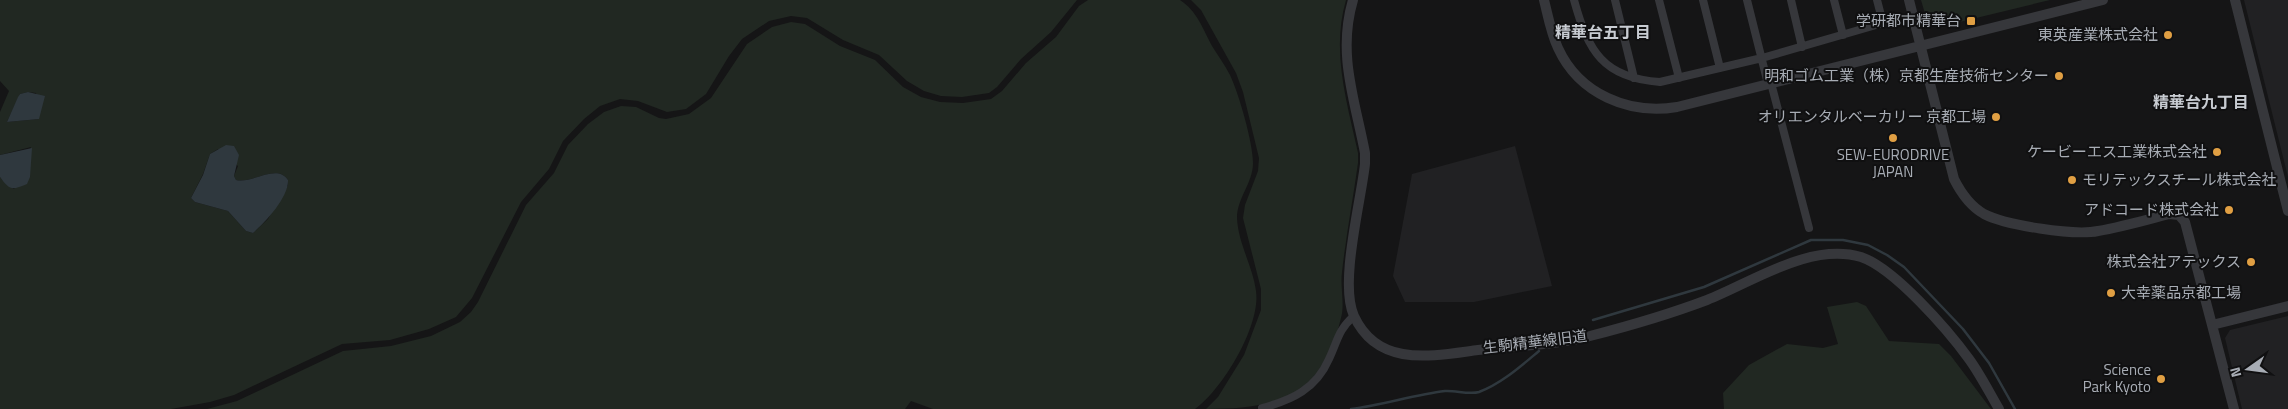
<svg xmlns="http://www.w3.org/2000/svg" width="2288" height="409" font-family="'Titillium Web','Noto Sans JP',sans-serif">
<rect width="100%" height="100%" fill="#151516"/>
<path fill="#212123" d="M 2244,0 L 2288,0 L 2288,177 Z
M 1515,146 L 1552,286 L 1474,302 L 1405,302 L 1393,276 L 1412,174 Z
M 2288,316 L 2288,409 L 2242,409 L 2225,338 L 2230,330 Z"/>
<path fill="#212822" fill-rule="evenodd" d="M 0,0 L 1077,0 L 1051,32 L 1021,59 L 997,87 L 989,93 L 962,97 L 941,96 L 924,91 L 907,81 L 879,55 L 843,40 L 807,18 L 791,16 L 769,21 L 742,39 L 729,56 L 706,94 L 686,109 L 667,112 L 638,101 L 620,99 L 600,106 L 584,119 L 563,141 L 549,169 L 521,202 L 472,298 L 456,317 L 429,329 L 390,340 L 342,344 L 234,395 L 210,402 L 171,409 L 0,409 L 0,177 L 6,184 L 14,189 L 31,147 L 0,155 L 0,112 L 9,91 L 0,81 ZM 28,92 L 36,93 L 39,119 L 7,122 L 20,94 ZM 218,149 L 238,166 L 234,176 L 236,180 C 252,184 277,163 288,180 L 288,185 L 268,219 L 253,233 L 246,231 L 228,211 L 195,202 L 191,198 L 203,174 L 210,154 Z
M 1088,0 L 1180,0 C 1197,11 1203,29 1212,46 C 1218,56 1225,65 1230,75 C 1239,94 1253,143 1253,163 C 1253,183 1237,198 1237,218 C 1238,243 1253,267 1256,291 C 1261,326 1222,390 1195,409 L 933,409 L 911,401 L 905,409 L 207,409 L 237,401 L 343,351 L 391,346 L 431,336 L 460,322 L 471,312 L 478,302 L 526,205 L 554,173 L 568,145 L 588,124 L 604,112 L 621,106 L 636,107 L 659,118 L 666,119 L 689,114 L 711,98 L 747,44 L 772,27 L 791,22 L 805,24 L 840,46 L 875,60 L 903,87 L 921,97 L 940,102 L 963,103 L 991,99 L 1002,91 L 1026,63 L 1056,37 L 1079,6 Z
M 1191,0 L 1346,0 C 1331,52 1347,102 1358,153 L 1358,163 C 1353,199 1346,236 1342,272 C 1340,287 1345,304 1341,318 C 1322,396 1280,409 1206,409 L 1218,397 L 1244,355 L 1261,310 L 1261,289 L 1243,218 L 1245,205 L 1258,171 L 1259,158 L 1243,92 L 1236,73 L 1201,10 Z
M 1921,0 L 2050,0 L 1943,26 L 1926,17 Z
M 1857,302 L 1866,306 L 1889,341 L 1939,344 L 1951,356 L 1991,409 L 1724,409 L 1723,393 L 1749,365 L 1787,344 L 1823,348 L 1838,344 L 1827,307 Z"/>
<path fill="#2f383e" d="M 28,92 L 45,96 L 39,119 L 7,122 L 18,97 L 20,94 Z
M 226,145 L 234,146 L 239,155 L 234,176 L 236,180 C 252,184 277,163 288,180 C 289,197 265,223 253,233 L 246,231 L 228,211 L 195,202 L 191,198 L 203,175 L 210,154 Z
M 32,148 L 30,177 L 27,184 C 12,190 10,191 0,177 L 0,155 Z"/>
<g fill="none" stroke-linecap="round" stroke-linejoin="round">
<path stroke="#2f383e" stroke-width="2.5" d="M 1593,320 L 1704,287 L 1811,240 L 1843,240 L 1868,245 L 1887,255 L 1904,267 L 1963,329 L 1989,363 L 2015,409
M 1351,409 C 1383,405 1413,395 1445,391 C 1455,390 1469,395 1479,392 C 1501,384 1521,366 1539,351"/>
<path stroke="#36373b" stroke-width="8" d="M 1574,0 C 1588,51 1603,78 1660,82 L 1762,58 L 1883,23 L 1877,0
M 1615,0 L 1634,78
M 1659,0 L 1679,78
M 1703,0 L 1720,68
M 1747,0 L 1768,84
M 1791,0 L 1802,47
M 1834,0 L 1843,35
M 1771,83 L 1809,228
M 1262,408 C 1292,400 1316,389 1329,359 C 1338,340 1338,330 1354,316"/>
<path stroke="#36373b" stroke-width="10" d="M 1353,0 C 1337,54 1355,100 1365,153 L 1365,164 C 1361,201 1339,284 1354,316 C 1378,368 1432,356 1478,350 C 1515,345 1554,346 1590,336 C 1629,326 1670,314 1707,300 C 1753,282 1810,242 1861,257 C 1894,268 1948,330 1969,359 C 1980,374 1989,392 1999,409
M 1544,0 C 1548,16 1551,33 1558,48 C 1579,94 1629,115 1677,107 L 2103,0
M 1909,0 L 1954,179 C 1961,193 1970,206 1984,214 C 2005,225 2074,236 2098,231 C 2122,227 2146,220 2169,214 L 2179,215 L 2185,222 L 2212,325
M 2235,0 L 2288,211
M 2234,409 L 2212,325 L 2288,306"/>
</g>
<g fill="#e09f43" stroke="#101011" stroke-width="2">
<rect x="1966" y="16" width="10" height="10" rx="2.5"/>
<circle cx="2168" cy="35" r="5"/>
<circle cx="2059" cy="76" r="5"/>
<circle cx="1996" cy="117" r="5"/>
<circle cx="1893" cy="138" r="5"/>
<circle cx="2217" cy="152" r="5"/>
<circle cx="2072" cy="180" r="5"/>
<circle cx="2229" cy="210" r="5"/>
<circle cx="2251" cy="262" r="5"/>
<circle cx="2111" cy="293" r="5"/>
<circle cx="2161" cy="379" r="5"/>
</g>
<g text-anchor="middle" stroke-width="4" stroke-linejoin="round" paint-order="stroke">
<g font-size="15" fill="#a8adb5" stroke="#101011" text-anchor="end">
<text x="1961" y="26">学研都市精華台</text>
<text x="2158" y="40">東英産業株式会社</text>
<text x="2049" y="81">明和ゴム工業（株）京都生産技術センター</text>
<text x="1986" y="122">オリエンタルベーカリー 京都工場</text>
<text x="2207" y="157">ケービーエス工業株式会社</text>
<text x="1893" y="160" text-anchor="middle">SEW-EURODRIVE<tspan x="1893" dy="17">JAPAN</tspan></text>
<text x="2082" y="185" text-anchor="start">モリテックスチール株式会社</text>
<text x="2219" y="215">アドコード株式会社</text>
<text x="2241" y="267">株式会社アテックス</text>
<text x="2121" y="298" text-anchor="start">大幸薬品京都工場</text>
<text x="2151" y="375">Science<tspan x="2151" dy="17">Park Kyoto</tspan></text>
</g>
<g font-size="15" fill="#a8adb5" stroke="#101011">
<text transform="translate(1535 342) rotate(-7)" y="5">生駒精華線旧道</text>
</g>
<g font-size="16" font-weight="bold" fill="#c8ccd2" stroke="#101011">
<text x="1603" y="38">精華台五丁目</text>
<text x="2201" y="108">精華台九丁目</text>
</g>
</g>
<g transform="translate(2248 369) rotate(256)" stroke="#101011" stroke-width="4" paint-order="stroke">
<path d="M0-4L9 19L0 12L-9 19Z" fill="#a8adb5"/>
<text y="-8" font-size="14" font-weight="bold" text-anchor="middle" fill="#a8adb5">N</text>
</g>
</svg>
